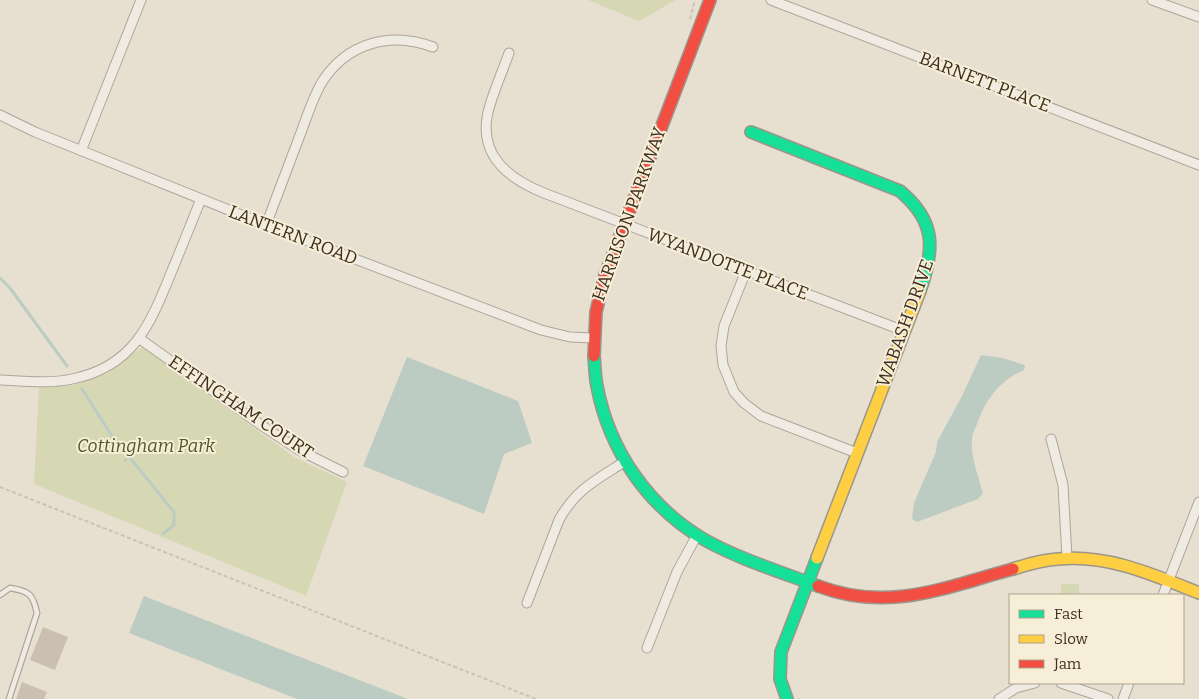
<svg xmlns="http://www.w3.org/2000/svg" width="1199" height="699" font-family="Bitter,serif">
<rect width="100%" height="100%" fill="#e7e0d1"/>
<path fill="#d6d7b3" d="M 588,0 L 676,0 L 639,21 Z
M 142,347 L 294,457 L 347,482 L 306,596 L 34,484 L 39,387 L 73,385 L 107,374 Z
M 1061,584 L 1079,584 L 1079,595 L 1061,595 Z"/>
<path fill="#bcccc2" d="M 981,355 L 1003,358 L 1024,365 L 1025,367 L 1024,370 C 1000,380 985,400 977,424 C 975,429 972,435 972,439 C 970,455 979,478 983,493 L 978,499 L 917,522 L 912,519 L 914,503 L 936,452 L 937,442 L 962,396 Z
M 407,357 L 518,401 L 532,443 L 504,454 L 484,514 L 363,466 Z
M 144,596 L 408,699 L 297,699 L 129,633 Z"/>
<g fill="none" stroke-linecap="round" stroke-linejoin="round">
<path stroke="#bcccc2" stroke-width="3" d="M 0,278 L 10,288 L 67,366
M 82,389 L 110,433 L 174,512 L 174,525 L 163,534"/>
</g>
<path fill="#cbbfb2" d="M 43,627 L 68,637 L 55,670 L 30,660 Z
M 22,682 L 47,692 L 44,699 L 16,699 Z"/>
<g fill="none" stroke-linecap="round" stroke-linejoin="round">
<g stroke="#ada599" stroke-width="7">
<path id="lane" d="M 0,595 L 10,588 C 29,591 33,594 37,613 L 9,699"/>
</g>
<g stroke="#ada599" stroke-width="11">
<path id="street" d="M 771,0 L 1199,165
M 1152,0 L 1199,17
M 509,53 C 502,73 493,92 488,112 C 478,156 509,179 544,193 L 904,331
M 0,115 L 35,132 L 266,225 L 541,330 L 570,337 L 592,338
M 81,151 L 141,0
M 266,225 C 276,198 287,170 297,143 C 305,123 311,101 322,82 C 347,43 390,31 433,47
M 746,271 L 724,326 L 721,346 L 723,365 L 734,392 L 744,403 L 761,416 L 857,453
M 140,339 L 261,425 L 299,450 L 343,472
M 0,380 C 24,381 49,384 72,379 C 133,367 150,325 171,273 C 181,249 191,224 201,199
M 1051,439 L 1063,485 L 1067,558
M 1163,595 L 1199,502
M 527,603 L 559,520 C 576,489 596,480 624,462
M 647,648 L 677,572 L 697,535
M 1061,683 L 1108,699
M 999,699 L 1016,688 L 1035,683
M 1123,699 L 1129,683"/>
</g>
<g stroke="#9c958a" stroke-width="14">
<path id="fast" d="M 751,132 L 900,191 C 936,221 935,249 920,291
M 594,356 C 595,366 595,377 597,386 C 609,450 648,507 705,540 C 739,559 781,572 818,586
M 787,699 L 780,679 L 781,652 L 817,558"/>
</g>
<g stroke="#9c958a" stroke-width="14">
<path id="slow" d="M 817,558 L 920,291
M 1013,569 C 1028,564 1043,560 1058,559 C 1108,554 1154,575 1199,593"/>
</g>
<g stroke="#9c958a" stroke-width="14">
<path id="jam" d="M 594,356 L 596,312 L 605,275 L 710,0
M 818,586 C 889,613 945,587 1013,569"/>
</g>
<path stroke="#c8c2b9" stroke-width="2" stroke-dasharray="4 2.5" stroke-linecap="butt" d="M 690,19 L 695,0
M 124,461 L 134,454
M 0,487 L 536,699"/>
<use href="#lane" stroke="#efebe3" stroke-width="4.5"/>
<use href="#street" stroke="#efebe3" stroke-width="9"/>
<use href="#fast" stroke="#16e098" stroke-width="11"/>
<use href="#slow" stroke="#ffcf43" stroke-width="11"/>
<use href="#jam" stroke="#f24e42" stroke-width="11"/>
</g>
<g text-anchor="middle" stroke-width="4" stroke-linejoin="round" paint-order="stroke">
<g font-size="18" fill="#3d2e20" stroke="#f7eed8">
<text transform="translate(985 82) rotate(21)" y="6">BARNETT PLACE</text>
<text transform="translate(629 214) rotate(-70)" y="6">HARRISON PARKWAY</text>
<text transform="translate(293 235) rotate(21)" y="6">LANTERN ROAD</text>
<text transform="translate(728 264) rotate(21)" y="6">WYANDOTTE PLACE</text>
<text transform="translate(905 323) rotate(-70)" y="6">WABASH DRIVE</text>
<text transform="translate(241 407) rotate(34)" y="6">EFFINGHAM COURT</text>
</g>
<g font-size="18" font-style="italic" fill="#4d5a26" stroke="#f7eed8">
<text x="146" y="452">Cottingham Park</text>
</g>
</g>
<rect x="1009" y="594" width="175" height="90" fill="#f7eed8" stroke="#ada18e"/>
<rect x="1019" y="610" width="25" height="8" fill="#16e098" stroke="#ada18e"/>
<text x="1054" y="619" font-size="15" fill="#3d2e20">Fast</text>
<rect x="1019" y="635" width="25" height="8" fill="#ffcf43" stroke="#ada18e"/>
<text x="1054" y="644" font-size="15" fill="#3d2e20">Slow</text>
<rect x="1019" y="660" width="25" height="8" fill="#f24e42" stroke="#ada18e"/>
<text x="1054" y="669" font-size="15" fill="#3d2e20">Jam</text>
</svg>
